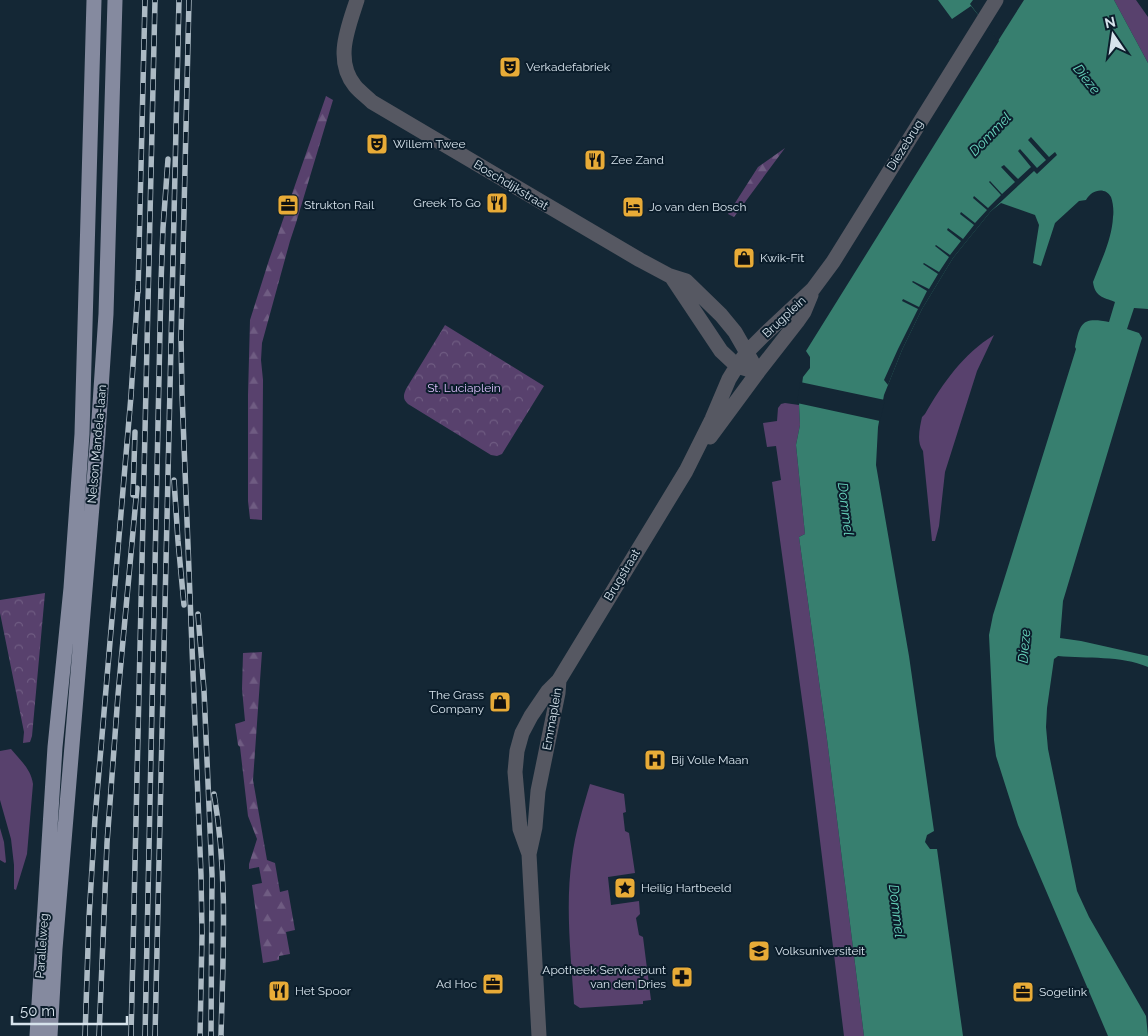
<svg xmlns="http://www.w3.org/2000/svg" width="1148" height="1036" font-family="Raleway,sans-serif">
<defs>
<pattern id="forest-firs" width="22" height="20" patternUnits="userSpaceOnUse" patternTransform="scale(1.25)"><rect width="22" height="20" fill="#58416d"/><path d="M5 1l3.5 6h-7zM16 11l3.5 6h-7z" fill="#6f5c82"/></pattern>
<pattern id="park-crowns" width="20" height="18" patternUnits="userSpaceOnUse" patternTransform="scale(1.25)"><rect width="20" height="18" fill="#58416d"/><path d="M2 6a3 3 0 1 1 6 0M12 15a3 3 0 1 1 6 0" fill="none" stroke="#6f5c82"/></pattern>
</defs>
<rect width="100%" height="100%" fill="#142735"/>
<path fill="#58416d" d="M 1114,0 L 1136,0 L 1148,17 L 1148,63 Z
M 994,335 L 977,371 L 945,472 L 939,526 L 935,541 L 932,541 L 923,451 C 916,442 920,427 922,417 L 925,414 C 943,383 963,354 994,335 Z
M 785,403 L 799,405 L 800,425 L 796,445 L 805,534 L 799,537 L 827,739 L 864,1036 L 844,1036 L 808,743 L 772,482 L 781,480 L 776,446 L 767,447 L 763,423 L 777,421 L 778,408 L 781,404 Z
M 11,749 C 20,760 31,769 33,784 L 27,854 L 16,890 L 14,889 L 14,865 L 11,839 L 0,800 L 0,751 Z
M 590,784 L 624,794 L 626,812 L 623,813 L 625,831 L 629,833 L 635,873 L 608,877 L 611,905 L 639,901 L 640,914 L 636,918 L 639,935 L 643,937 L 651,1000 L 643,1001 L 643,1004 L 580,1008 L 574,1004 C 571,956 565,906 572,858 C 575,833 583,808 590,784 Z
M 0,828 L 4,842 L 6,862 L 5,863 L 0,860 Z"/>
<path fill="url(#forest-firs)" d="M 326,96 L 333,100 L 296,223 L 290,241 L 262,343 L 261,360 L 263,380 L 262,520 L 250,519 L 248,501 L 248,395 L 250,320 L 269,260 Z
M 785,148 L 734,217 L 728,214 L 758,167 Z
M 262,652 L 253,780 L 267,860 L 275,863 L 280,892 L 288,890 L 295,930 L 286,932 L 290,954 L 279,956 L 279,960 L 263,963 L 252,885 L 262,883 L 259,867 L 249,869 L 249,864 L 257,839 L 248,816 L 240,747 L 238,745 L 235,724 L 245,721 L 242,689 L 243,653 Z"/>
<path fill="url(#park-crowns)" d="M 445,325 L 544,386 L 502,454 L 497,456 L 491,455 L 408,404 C 403,399 403,396 406,389 Z
M 45,593 L 32,736 L 30,742 L 23,743 L 24,732 L 0,613 L 0,600 Z"/>
<path fill="#377f6f" d="M 938,0 L 1114,0 L 1148,63 L 1148,309 L 1134,308 L 1127,329 L 1139,333 L 1142,338 L 1063,601 L 1060,638 L 1081,641 L 1148,656 L 1148,667 C 1120,655 1088,659 1058,656 L 1054,659 L 1047,708 L 1046,727 L 1048,749 L 1077,891 L 1089,917 L 1146,1016 L 1148,1036 L 1108,1036 L 1018,825 L 996,756 L 994,740 L 989,635 L 993,615 L 1076,349 L 1075,347 C 1080,323 1082,317 1109,322 L 1115,302 C 1103,297 1095,297 1093,282 C 1101,261 1112,239 1113,217 C 1114,212 1113,202 1111,197 C 1105,186 1091,190 1086,200 L 1079,201 L 1055,223 L 1041,266 L 1033,263 L 1039,225 L 1035,215 L 1001,203 L 991,211 L 953,258 L 922,309 L 902,350 L 884,395 L 878,427 L 876,465 L 909,656 L 934,831 L 927,835 L 925,842 L 930,849 L 937,849 L 963,1036 L 864,1036 L 827,739 L 799,537 L 805,534 L 796,445 L 800,425 L 799,405 L 803,377 L 810,368 L 810,357 L 806,351 L 999,41 L 971,6 L 952,19 Z"/>
<path fill="#142735" d="M 973,0 L 1024,0 L 998,41 L 970,4 Z
M 1031,137 L 1049,157 L 1055,152 L 1057,155 L 1037,174 L 1034,171 L 991,211 L 953,258 L 922,309 L 902,350 L 888,385 L 884,380 L 898,349 L 918,309 L 902,301 L 903,299 L 919,307 L 927,291 L 912,282 L 913,281 L 929,289 L 938,274 L 923,264 L 924,263 L 939,272 L 949,257 L 935,246 L 936,245 L 950,255 L 961,241 L 947,230 L 948,228 L 963,239 L 974,225 L 960,214 L 961,212 L 975,223 L 987,210 L 973,198 L 974,196 L 988,208 L 1001,195 L 989,182 L 990,181 L 1002,194 L 1015,182 L 1001,167 L 1004,165 L 1018,179 L 1031,167 L 1018,151 L 1020,149 L 1037,168 L 1046,160 L 1028,140 Z
M 800,382 L 885,400 L 880,421 L 797,403 Z"/>
<g fill="none" stroke-linecap="round" stroke-linejoin="round">
<path stroke="#565862" stroke-width="15" d="M 357,0 C 348,28 334,60 355,86 C 360,92 366,96 372,102 L 640,260 L 670,276 L 686,281 L 721,315 L 735,332 L 758,372
M 671,276 L 721,351 L 737,366 L 747,369
M 710,437 L 758,372 L 797,322 L 804,312 L 811,295
M 529,854 L 535,827 L 538,791 L 558,693 L 559,680
M 539,1036 L 529,854 L 520,829 L 515,772 L 517,751 L 522,733 L 531,716 L 548,691 L 559,680 L 686,471 L 712,419 L 729,379 L 737,366 L 747,352 L 765,334 L 813,289 L 833,262 L 996,0"/>
<path stroke="#858a9f" stroke-width="15" d="M 37,1036 L 55,747 L 71,588 L 82,434 L 94,0
M 50,1036 L 55,949 L 98,434 L 106,314 L 115,0"/>
<g stroke="#acbac4" stroke-width="5.5">
<path id="rail" d="M 189,0 L 181,337 L 182,394 L 201,875 L 202,935 L 200,1036
M 138,292 L 145,0
M 174,480 L 178,541 L 184,605
M 133,495 L 135,432
M 198,614 L 204,691 L 212,875 L 211,1036
M 214,794 C 228,874 223,955 221,1036
M 85,1036 L 89,918 L 95,818 L 131,396 L 138,286
M 99,1036 L 107,843 L 118,695 L 137,488
M 131,1036 L 155,0
M 145,1036 L 161,283 L 163,228 L 168,159
M 155,1036 L 179,0"/>
</g>
<use href="#rail" stroke="#0b1d2b" stroke-width="4" stroke-dasharray="11" stroke-linecap="butt"/>
</g>
<defs>
<g id="theatre-square" transform="scale(1.125)"><rect x="-9" y="-9" width="18" height="18" rx="4" fill="#e8ab37" stroke="#0b1d2b"/><path d="M-5-5.5Q0-4 5-5.5V0Q5 5 0 6Q-5 5-5 0ZM-3.3-2.5H-1v1.5H-3.3ZM1-2.5H3.3v1.5H1ZM-2.8 1Q0 5.5 2.8 1Z" fill="#111"/></g>
<g id="restaurant-square" transform="scale(1.125)"><rect x="-9" y="-9" width="18" height="18" rx="4" fill="#e8ab37" stroke="#0b1d2b"/><path d="M-5-6h1v4h1v-4h1v4h1v-4h1v5L-1.5 .5V6h-2V.5L-5-1ZM5-6V6H3V1.5H1.5Q1.5-4 5-6Z" fill="#111"/></g>
<g id="office-square" transform="scale(1.125)"><rect x="-9" y="-9" width="18" height="18" rx="4" fill="#e8ab37" stroke="#0b1d2b"/><path d="M-6-3h4V-5.5h4V-3h4V5H-6ZM-1-4.5V-3h2v-1.5ZM-6 0V1H6V0Z" fill="#111"/></g>
<g id="hotel-square" transform="scale(1.125)"><rect x="-9" y="-9" width="18" height="18" rx="4" fill="#e8ab37" stroke="#0b1d2b"/><path d="M-6-4.5h1.5V1H6V5H4.5V3h-9V5H-6ZM-4 0a1.8 1.8 0 1 1 3.6 0ZM.5 0V-2.5h3Q6-2.5 6 0Z" fill="#111"/></g>
<g id="shop-square" transform="scale(1.125)"><rect x="-9" y="-9" width="18" height="18" rx="4" fill="#e8ab37" stroke="#0b1d2b"/><path d="M-5-2.5h2.3a2.7 3.5 0 0 1 5.4 0H5L5.5 6h-11ZM-1.5-2.5h3a1.5 2.3 0 0 0-3 0Z" fill="#111"/></g>
<g id="hospital-square" transform="scale(1.125)"><rect x="-9" y="-9" width="18" height="18" rx="4" fill="#e8ab37" stroke="#0b1d2b"/><path d="M-5-5h3v3.5h4V-5h3V5h-3V1.5h-4V5h-3Z" fill="#111"/></g>
<g id="sight-square" transform="scale(1.125)"><rect x="-9" y="-9" width="18" height="18" rx="4" fill="#e8ab37" stroke="#0b1d2b"/><path d="M0-6L1.8-2.2L6-1.7L2.9 1.2L3.7 5.4L0 3.3L-3.7 5.4L-2.9 1.2L-6-1.7L-1.8-2.2Z" fill="#111"/></g>
<g id="university-square" transform="scale(1.125)"><rect x="-9" y="-9" width="18" height="18" rx="4" fill="#e8ab37" stroke="#0b1d2b"/><path d="M0-5L7-2L0 1L-7-2ZM-4 1L0 2.5L4 1V4Q0 6-4 4Z" fill="#111"/></g>
<g id="pharmacy-square" transform="scale(1.125)"><rect x="-9" y="-9" width="18" height="18" rx="4" fill="#e8ab37" stroke="#0b1d2b"/><path d="M-2-6h4v4h4v4h-4v4h-4v-4h-4v-4h4Z" fill="#111"/></g>
</defs>
<g fill-rule="evenodd">
<use href="#theatre-square" x="510" y="67"/>
<use href="#theatre-square" x="377" y="144"/>
<use href="#restaurant-square" x="595" y="160"/>
<use href="#restaurant-square" x="497" y="203"/>
<use href="#office-square" x="288" y="205"/>
<use href="#hotel-square" x="633" y="207"/>
<use href="#shop-square" x="744" y="258"/>
<use href="#shop-square" x="500" y="702"/>
<use href="#hospital-square" x="655" y="760"/>
<use href="#sight-square" x="625" y="888"/>
<use href="#university-square" x="759" y="951"/>
<use href="#pharmacy-square" x="682" y="977"/>
<use href="#office-square" x="493" y="984"/>
<use href="#restaurant-square" x="279" y="991"/>
<use href="#office-square" x="1023" y="992"/>
</g>
<g text-anchor="middle" stroke-width="4" stroke-linejoin="round" paint-order="stroke">
<g font-size="12" fill="#d7e3ec" stroke="#0b1d2b" text-anchor="start">
<text x="526" y="71">Verkadefabriek</text>
<text x="393" y="148">Willem Twee</text>
<text x="611" y="164">Zee Zand</text>
<text x="481" y="207" text-anchor="end">Greek To Go</text>
<text x="304" y="209">Strukton Rail</text>
<text x="649" y="211">Jo van den Bosch</text>
<text x="760" y="262">Kwik-Fit</text>
<text x="484" y="699" text-anchor="end">The Grass<tspan x="484" dy="14">Company</tspan></text>
<text x="671" y="764">Bij Volle Maan</text>
<text x="641" y="892">Heilig Hartbeeld</text>
<text x="775" y="955">Volksuniversiteit</text>
<text x="666" y="974" text-anchor="end">Apotheek Servicepunt<tspan x="666" dy="14">van den Dries</tspan></text>
<text x="477" y="988" text-anchor="end">Ad Hoc</text>
<text x="295" y="995">Het Spoor</text>
<text x="1039" y="996">Sogelink</text>
</g>
<g font-size="12" fill="#d7e3ec" stroke="#0b1d2b">
<text transform="translate(905 145) rotate(-58)" y="4">Diezebrug</text>
<text transform="translate(511 185) rotate(31)" y="4">Boschdijkstraat</text>
<text transform="translate(784 317) rotate(-43)" y="4">Brugplein</text>
<text transform="translate(97 444) rotate(-85)" y="4">Nelson Mandela-laan</text>
<text transform="translate(622 575) rotate(-59)" y="4">Brugstraat</text>
<text transform="translate(552 719) rotate(-80)" y="4">Emmaplein</text>
<text transform="translate(42 946) rotate(-86)" y="4">Parallelweg</text>
</g>
<g font-size="12" fill="#dbbef9" stroke="#0b1d2b">
<text x="464" y="392">St. Luciaplein</text>
</g>
<g font-size="14" font-style="italic" fill="#68d5bd" stroke="#0b1d2b">
<text transform="translate(1087 79) rotate(52)" y="5">Dieze</text>
<text transform="translate(990 134) rotate(-46)" y="5">Dommel</text>
<text transform="translate(846 509) rotate(83)" y="5">Dommel</text>
<text transform="translate(1024 646) rotate(-85)" y="5">Dieze</text>
<text transform="translate(897 911) rotate(83)" y="5">Dommel</text>
</g>
</g>
<g transform="translate(1113 35) rotate(347)" stroke="#0b1d2b" stroke-width="4" paint-order="stroke">
<path d="M0-4L9 19L0 12L-9 19Z" fill="#d7e3ec"/>
<text y="-8" font-size="14" font-weight="bold" text-anchor="middle" fill="#d7e3ec">N</text>
</g>
<path d="M12 1016v8h115v-8" fill="none" stroke="#d7e3ec" stroke-width="2.5"/>
<text x="20" y="1016" font-size="15" fill="#d7e3ec" stroke="#0b1d2b" stroke-width="4" paint-order="stroke">50 m</text>
</svg>
